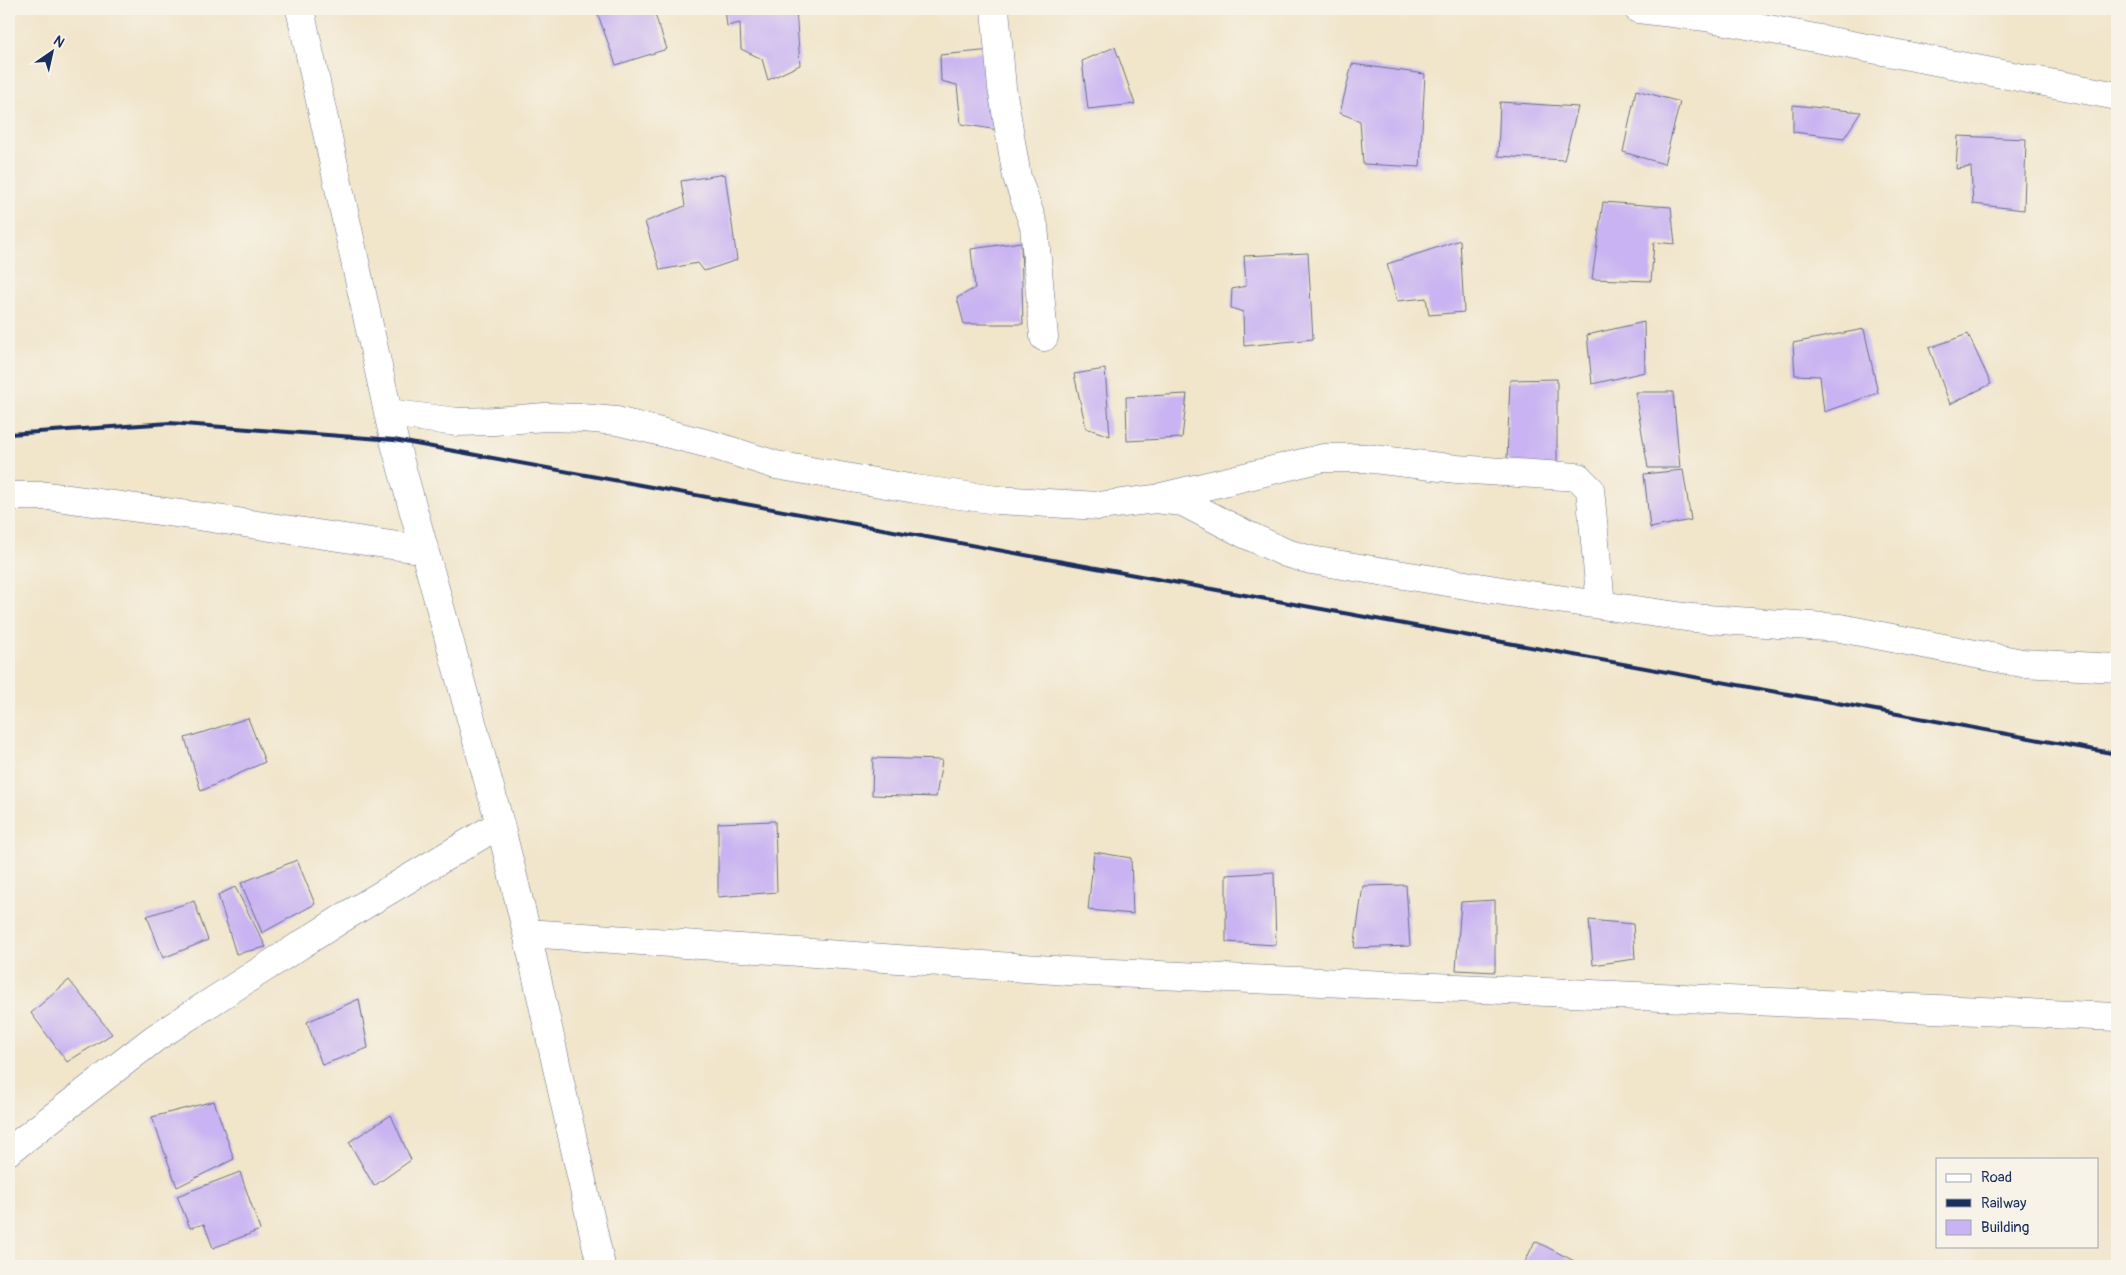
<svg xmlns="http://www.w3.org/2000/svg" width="2126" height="1275" font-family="Pangolin,sans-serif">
<rect width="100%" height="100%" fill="#f7f3e8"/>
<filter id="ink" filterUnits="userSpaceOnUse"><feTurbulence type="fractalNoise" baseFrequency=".02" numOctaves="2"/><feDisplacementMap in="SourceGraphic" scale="10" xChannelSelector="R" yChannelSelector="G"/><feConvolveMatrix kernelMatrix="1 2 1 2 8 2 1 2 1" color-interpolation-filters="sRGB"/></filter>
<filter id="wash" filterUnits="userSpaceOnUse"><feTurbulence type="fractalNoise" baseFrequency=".0096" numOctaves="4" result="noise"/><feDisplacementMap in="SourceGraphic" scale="20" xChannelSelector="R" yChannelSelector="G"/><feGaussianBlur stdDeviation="1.12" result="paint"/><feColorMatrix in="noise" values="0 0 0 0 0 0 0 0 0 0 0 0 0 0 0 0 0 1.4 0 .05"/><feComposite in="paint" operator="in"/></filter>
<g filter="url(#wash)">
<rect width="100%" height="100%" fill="#f1e5ca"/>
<g id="blocks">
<path fill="#c9b3f2" d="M 596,9 L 653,9 L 667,49 L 616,65 Z
M 725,9 L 796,9 L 800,65 L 768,80 L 762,59 L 741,49 L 740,23 L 727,26 Z
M 1115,47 L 1135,104 L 1088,109 L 1082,61 Z
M 992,50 L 998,130 L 961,124 L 957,85 L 941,81 L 940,55 Z
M 1352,64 L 1425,74 L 1420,167 L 1363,164 L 1360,121 L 1340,113 Z
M 1636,90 L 1680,102 L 1664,164 L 1623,152 Z
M 1500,102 L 1578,107 L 1564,160 L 1498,156 Z
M 1793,105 L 1861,112 L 1844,138 L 1793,132 Z
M 1958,136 L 2026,139 L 2024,210 L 1973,204 L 1971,167 L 1956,169 Z
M 725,174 L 737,260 L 704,271 L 698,263 L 660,270 L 645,222 L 685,206 L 681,181 Z
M 1603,202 L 1671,207 L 1675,244 L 1654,242 L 1651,281 L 1592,279 Z
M 1460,240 L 1464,312 L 1429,315 L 1426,298 L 1397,301 L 1387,264 Z
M 1021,242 L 1023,324 L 964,324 L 957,298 L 975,288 L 971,249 Z
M 1308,253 L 1313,339 L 1244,346 L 1243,312 L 1231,308 L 1232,289 L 1246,286 L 1244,256 Z
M 1644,322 L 1645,372 L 1592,384 L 1587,335 Z
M 1864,329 L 1878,393 L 1824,412 L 1820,376 L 1795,375 L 1793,343 Z
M 1968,334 L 1991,384 L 1950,404 L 1929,348 Z
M 1105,369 L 1110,436 L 1086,428 L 1074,374 Z
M 1557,379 L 1557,471 L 1507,461 L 1510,380 Z
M 1635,392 L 1673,392 L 1680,468 L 1648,468 Z
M 1187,394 L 1182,438 L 1127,441 L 1126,397 Z
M 1683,470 L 1691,520 L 1650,528 L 1644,474 Z
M 248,718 L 265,762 L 201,791 L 185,738 Z
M 873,758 L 942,760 L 936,797 L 872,795 Z
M 775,821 L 777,892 L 718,897 L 718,823 Z
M 1094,852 L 1131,858 L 1133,914 L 1088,910 Z
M 297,860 L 315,904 L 262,933 L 241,883 Z
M 1274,872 L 1276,945 L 1226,942 L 1226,875 Z
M 1406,885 L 1410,946 L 1354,948 L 1363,886 Z
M 235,887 L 266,947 L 236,954 L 218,895 Z
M 1495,900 L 1495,972 L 1456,970 L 1461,902 Z
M 194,901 L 208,940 L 163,958 L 147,916 Z
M 1589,920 L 1633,924 L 1635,959 L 1593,965 Z
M 69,980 L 112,1034 L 67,1062 L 31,1013 Z
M 359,999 L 368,1048 L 322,1065 L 307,1022 Z
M 214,1101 L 234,1159 L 177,1187 L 152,1117 Z
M 391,1115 L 411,1160 L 374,1186 L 349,1142 Z
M 240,1172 L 260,1230 L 213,1248 L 204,1224 L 190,1228 L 177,1196 Z
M 1535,1241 L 1584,1266 L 1523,1266 Z"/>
</g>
</g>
<g filter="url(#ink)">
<use href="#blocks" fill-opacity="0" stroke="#666f84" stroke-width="1"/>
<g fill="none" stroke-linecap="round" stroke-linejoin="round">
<g stroke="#666f84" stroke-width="29">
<path id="street" d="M 300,9 L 394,440 L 500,824 L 527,933 L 601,1266
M 995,9 L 1002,88 L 1017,177 L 1034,226 L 1044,337
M 1638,9 L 1706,17 L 2117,96
M 389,413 L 457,422 L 494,421 L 545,417 L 582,418 L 617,421 L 713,445 L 776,465 L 915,489 L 997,500 L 1099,506 L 1155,499 L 1183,502 L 1245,534 L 1286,553 L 1311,560 L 1509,592 L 1692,618 L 1840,628 L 2022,663 L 2117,668
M 9,496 L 48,496 L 204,517 L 425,550
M 1161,497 L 1323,458 L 1365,458 L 1457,469 L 1578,477 L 1590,489 L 1601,605
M 527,933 L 1068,971 L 2117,1017
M 9,1151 L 155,1038 L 346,916 L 500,824"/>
</g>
<use href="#street" stroke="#fff" stroke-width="28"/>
<path stroke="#1b2f5e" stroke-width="4" d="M 9,434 L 170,423 L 394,440 L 2117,754"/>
</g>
</g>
<rect width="2126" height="1275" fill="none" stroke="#f7f3e8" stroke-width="30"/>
<rect x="1936" y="1158" width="162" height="90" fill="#f7f3e8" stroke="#9fa5b1"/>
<rect x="1946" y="1174" width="25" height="8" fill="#ffffff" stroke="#9fa5b1"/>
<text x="1981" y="1182" font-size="15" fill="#1b2f5e">Road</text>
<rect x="1946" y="1199" width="25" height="8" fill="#1b2f5e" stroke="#9fa5b1"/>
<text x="1981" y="1208" font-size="15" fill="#1b2f5e">Railway</text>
<rect x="1946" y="1220" width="25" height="15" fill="#c9b3f2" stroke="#9fa5b1"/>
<text x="1981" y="1232" font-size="15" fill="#1b2f5e">Building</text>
<g transform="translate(52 52) rotate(34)" stroke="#f7f3e8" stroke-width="4" paint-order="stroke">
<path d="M0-4L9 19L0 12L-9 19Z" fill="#1b2f5e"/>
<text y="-8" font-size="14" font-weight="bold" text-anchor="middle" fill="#1b2f5e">N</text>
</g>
</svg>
